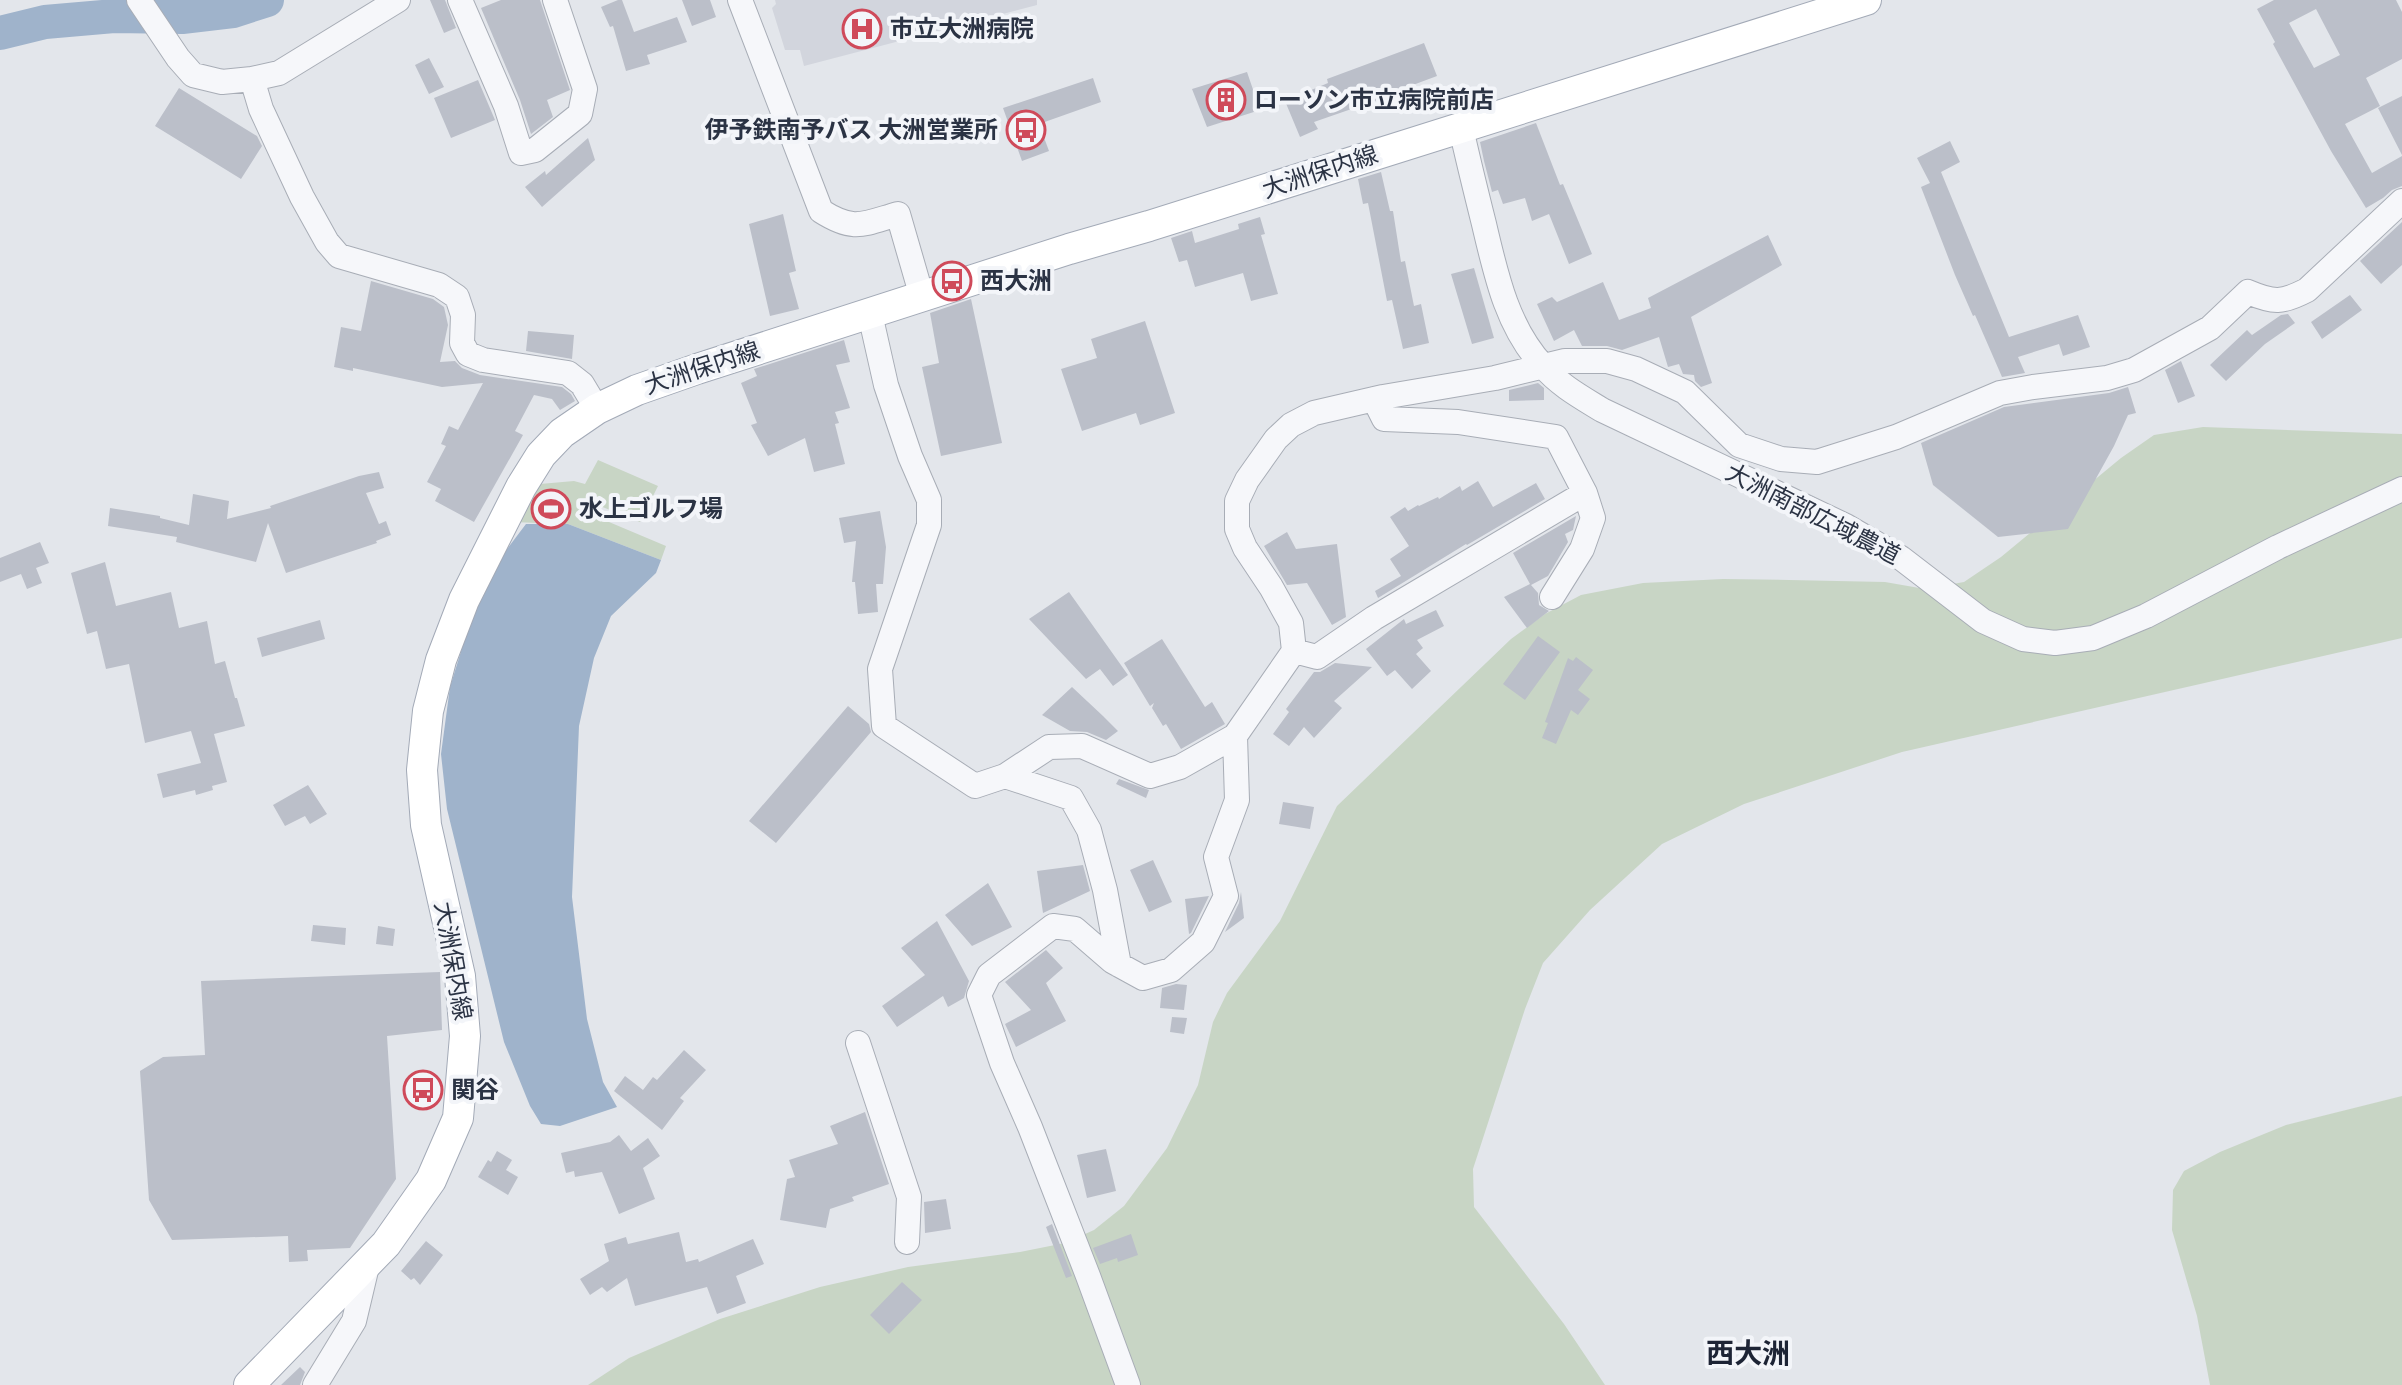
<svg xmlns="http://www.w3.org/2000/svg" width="2402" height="1385" font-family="'Archivo Narrow','Noto Sans JP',sans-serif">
<rect width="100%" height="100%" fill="#e3e6eb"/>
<path fill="#d2d5dd" d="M 775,0 L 1037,0 L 1037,5 L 804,66 L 800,50 L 785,50 L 772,8 L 776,4 Z"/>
<path fill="#c8d5c5" d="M 2203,427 L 2402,434 L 2402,638 L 1902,752 L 1744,804 L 1662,844 L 1590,910 L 1543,963 L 1525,1009 L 1473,1169 L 1474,1207 L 1564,1324 L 1605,1385 L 588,1385 L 629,1358 L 720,1319 L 820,1287 L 908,1267 L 1020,1252 L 1065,1243 L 1094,1230 L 1124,1206 L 1167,1148 L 1198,1085 L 1213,1022 L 1227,993 L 1280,921 L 1337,806 L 1511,639 L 1545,614 L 1581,595 L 1643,583 L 1723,579 L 1789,580 L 1885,582 L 1925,589 L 1964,582 L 2001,557 L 2121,458 L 2154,435 Z
M 598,460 L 658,486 L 640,522 L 585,500 L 578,504 L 590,514 L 666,546 L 661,560 L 568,524 L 512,522 L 540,484 L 574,481 L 585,484 Z
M 2402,1096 L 2402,1385 L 2210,1385 L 2197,1316 L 2172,1230 L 2173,1190 L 2184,1171 L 2220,1152 L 2286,1125 Z"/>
<path fill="#9fb3cb" d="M 526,524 L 568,524 L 661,560 L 656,573 L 611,616 L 594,658 L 579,726 L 572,897 L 587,1019 L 603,1082 L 617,1107 L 560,1126 L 541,1124 L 530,1106 L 504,1042 L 447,809 L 441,754 L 450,687 L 468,629 L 498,561 Z"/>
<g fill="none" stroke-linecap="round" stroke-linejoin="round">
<path stroke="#9fb3cb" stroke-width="34" d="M 0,33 L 45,22 L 114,16 L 182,17 L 233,11 L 267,0"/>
</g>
<path fill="#bbbfc9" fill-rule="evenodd" d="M 430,0 L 445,0 L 456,28 L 444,33 Z
M 501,0 L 540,0 L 570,90 L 547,100 L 553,117 L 531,134 L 520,100 L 481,8 Z
M 618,0 L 622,0 L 634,32 L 677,17 L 687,42 L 647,55 L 650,64 L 626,71 L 613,26 L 610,27 L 601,7 Z
M 682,0 L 710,0 L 716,17 L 692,26 Z
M 2274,0 L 2396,0 L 2402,12 L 2402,59 L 2366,78 L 2380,106 L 2345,124 L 2372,173 L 2402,156 L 2402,186 L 2392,190 L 2383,198 L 2366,208 L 2331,151 L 2273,44 L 2275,42 L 2257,9 ZM 2316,9 L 2340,55 L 2314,68 L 2289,23 Z
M 1424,43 L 1437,76 L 1386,95 L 1386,97 L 1314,122 L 1318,129 L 1300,137 L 1285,101 L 1328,83 L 1327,79 Z
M 429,58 L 444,87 L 429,94 L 415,65 Z
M 1247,72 L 1260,110 L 1207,127 L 1192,89 Z
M 1093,78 L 1101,102 L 1039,124 L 1049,151 L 1022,161 L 1003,108 Z
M 478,80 L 495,120 L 451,138 L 434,98 Z
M 179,88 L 257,136 L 262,146 L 241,179 L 155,126 Z
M 2402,96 L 2402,155 L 2378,108 Z
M 1536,123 L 1560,185 L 1563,184 L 1592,254 L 1569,264 L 1549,214 L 1532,221 L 1525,198 L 1503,204 L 1498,190 L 1492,192 L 1484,161 L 1480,142 Z
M 588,138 L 595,160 L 542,207 L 525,187 L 545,171 L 546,175 Z
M 1950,141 L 1960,162 L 1941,172 L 2009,337 L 2078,315 L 2090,347 L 2063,356 L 2059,344 L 2018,357 L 2025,373 L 2002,377 L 1975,315 L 1973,316 L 1955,275 L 1921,187 L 1930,183 L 1917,158 Z
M 1381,172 L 1390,211 L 1393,211 L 1401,262 L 1405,261 L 1414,306 L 1421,304 L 1429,343 L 1403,349 L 1392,300 L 1387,301 L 1368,203 L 1363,204 L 1358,179 Z
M 783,214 L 796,271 L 789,273 L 799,309 L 770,316 L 749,224 Z
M 1260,217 L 1265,234 L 1261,235 L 1278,294 L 1251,301 L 1243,273 L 1195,287 L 1187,260 L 1179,262 L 1171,238 L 1192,231 L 1195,243 L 1239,229 L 1238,224 Z
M 2402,222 L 2402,265 L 2381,284 L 2360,261 Z
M 1768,235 L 1782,265 L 1691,317 L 1712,383 L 1701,387 L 1695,381 L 1694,375 L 1683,374 L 1679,364 L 1668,367 L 1659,337 L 1622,350 L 1607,346 L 1582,346 L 1574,330 L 1554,341 L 1537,304 L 1552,297 L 1557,302 L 1603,282 L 1619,320 L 1651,308 L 1648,298 Z
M 1474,268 L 1494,338 L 1472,344 L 1451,274 Z
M 371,281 L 433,299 L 444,307 L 448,325 L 440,362 L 455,361 L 462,368 L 480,375 L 562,387 L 571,394 L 575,401 L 560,410 L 552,399 L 534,395 L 515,431 L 523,435 L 474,522 L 435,501 L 441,489 L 427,482 L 446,446 L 441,444 L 449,426 L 458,430 L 483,383 L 442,387 L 353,368 L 353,371 L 334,367 L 341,327 L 361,331 Z
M 2350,295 L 2362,310 L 2322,339 L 2311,322 Z
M 971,299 L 1002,443 L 941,456 L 922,367 L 939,363 L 930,313 Z
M 2288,314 L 2295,323 L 2265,344 L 2226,381 L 2210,365 L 2247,330 L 2252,335 L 2281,315 Z
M 1145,321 L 1175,413 L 1140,425 L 1136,413 L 1082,431 L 1061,369 L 1097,358 L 1091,339 Z
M 528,331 L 574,335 L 572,359 L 526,351 Z
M 844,340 L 850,362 L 836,365 L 850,408 L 835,412 L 839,423 L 835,424 L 845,464 L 814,472 L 805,438 L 768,456 L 751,425 L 757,423 L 741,383 L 757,376 L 754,369 Z
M 2181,361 L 2195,396 L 2178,403 L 2165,370 Z
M 1538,383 L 1544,388 L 1544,400 L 1509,401 L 1509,390 Z
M 2128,387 L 2136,413 L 2128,415 L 2114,446 L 2068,529 L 1998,537 L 1933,485 L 1921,443 L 2004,407 L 2109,393 Z
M 379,472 L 384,488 L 366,493 L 379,524 L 386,521 L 391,535 L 376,541 L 377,543 L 286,573 L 268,523 L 256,562 L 176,542 L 177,537 L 108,526 L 110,508 L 160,516 L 160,518 L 189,525 L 193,494 L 229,501 L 227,519 L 271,508 L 270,506 L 359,476 Z
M 1478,481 L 1493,507 L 1536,483 L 1545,499 L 1467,545 L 1466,544 L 1378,598 L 1375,591 L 1401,576 L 1390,559 L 1409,546 L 1390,517 L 1405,507 L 1408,511 L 1418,505 L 1419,506 L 1438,497 L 1439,499 L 1460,486 L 1462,491 Z
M 880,511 L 886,547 L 883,584 L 876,584 L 878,612 L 858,614 L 855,582 L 852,582 L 856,541 L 844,543 L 839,518 Z
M 1576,516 L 1573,530 L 1565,534 L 1568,542 L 1548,576 L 1531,585 L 1538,593 L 1539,605 L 1549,611 L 1527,628 L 1504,597 L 1530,584 L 1513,553 Z
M 1287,532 L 1296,549 L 1337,544 L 1346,617 L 1332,625 L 1307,583 L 1287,585 L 1264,546 Z
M 40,542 L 49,563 L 36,568 L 42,583 L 27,589 L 21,574 L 0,582 L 0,558 Z
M 105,562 L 116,606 L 171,592 L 179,628 L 207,621 L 215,664 L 225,661 L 235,698 L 237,698 L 245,726 L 214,734 L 227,782 L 212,786 L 213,790 L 196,795 L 195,790 L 163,798 L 157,774 L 201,763 L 191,731 L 145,743 L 129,664 L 106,669 L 97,631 L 87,634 L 71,573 Z
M 1069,592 L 1128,675 L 1113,686 L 1100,669 L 1086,679 L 1029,619 Z
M 1436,610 L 1444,626 L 1417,640 L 1423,648 L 1416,654 L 1431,671 L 1412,689 L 1395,670 L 1387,676 L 1366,649 L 1404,619 L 1406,624 Z
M 320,620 L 325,639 L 262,657 L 257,638 Z
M 1538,636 L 1560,652 L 1525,700 L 1503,684 Z
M 1162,639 L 1205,707 L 1212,702 L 1225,724 L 1181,749 L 1166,724 L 1163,726 L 1152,708 L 1154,703 L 1150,706 L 1124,663 Z
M 1576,657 L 1593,670 L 1578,690 L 1590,699 L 1578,715 L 1571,710 L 1556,744 L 1542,738 L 1548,723 L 1545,722 L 1568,658 L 1573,661 Z
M 1335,663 L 1372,667 L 1334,701 L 1342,708 L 1314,738 L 1304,727 L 1289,746 L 1273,734 L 1289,712 L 1286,709 L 1314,672 L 1320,672 Z
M 1072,687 L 1103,716 L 1118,731 L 1106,740 L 1087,732 L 1070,731 L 1042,715 Z
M 848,706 L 869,724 L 871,732 L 776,843 L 749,821 Z
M 1119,779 L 1149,790 L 1146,798 L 1116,784 Z
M 308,785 L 327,814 L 310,824 L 305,816 L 285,826 L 273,805 Z
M 1283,802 L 1314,807 L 1310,829 L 1279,824 Z
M 1153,860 L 1172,902 L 1149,912 L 1130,870 Z
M 1083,865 L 1090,891 L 1043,913 L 1037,871 Z
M 988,883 L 1012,927 L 972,946 L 945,915 Z
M 1241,892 L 1244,918 L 1225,932 L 1239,903 Z
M 1209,896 L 1191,933 L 1189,934 L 1185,899 Z
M 937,921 L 969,981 L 964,998 L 948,1007 L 943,996 L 897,1027 L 882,1006 L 925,975 L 901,948 Z
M 313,925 L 346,928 L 345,945 L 311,941 Z
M 378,926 L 395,929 L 393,946 L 376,944 Z
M 1046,950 L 1063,968 L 1046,983 L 1066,1021 L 1016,1047 L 1005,1024 L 1031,1010 L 1005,982 Z
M 440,972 L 442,1030 L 387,1036 L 396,1179 L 350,1248 L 307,1250 L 308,1261 L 289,1262 L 288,1236 L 172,1240 L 149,1200 L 140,1071 L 163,1057 L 205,1055 L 201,981 Z
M 1176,984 L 1187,985 L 1184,1010 L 1160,1008 L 1162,988 Z
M 1172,1017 L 1187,1018 L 1184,1034 L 1170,1032 Z
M 684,1050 L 706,1070 L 680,1098 L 684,1101 L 662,1130 L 614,1091 L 625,1076 L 643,1090 L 653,1077 L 657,1080 Z
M 865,1112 L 889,1184 L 852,1197 L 854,1201 L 830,1209 L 826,1228 L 780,1220 L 787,1179 L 795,1177 L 789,1160 L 838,1144 L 830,1126 Z
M 619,1135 L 631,1151 L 648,1138 L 660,1156 L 643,1168 L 655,1199 L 619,1214 L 602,1172 L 575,1177 L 574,1171 L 566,1173 L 561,1153 L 610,1142 Z
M 1106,1149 L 1116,1191 L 1087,1198 L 1077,1155 Z
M 497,1151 L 512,1160 L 506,1170 L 518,1177 L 508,1195 L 478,1177 L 488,1160 L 491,1162 Z
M 946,1199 L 951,1229 L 925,1233 L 924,1202 Z
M 1052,1224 L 1072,1276 L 1066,1278 L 1046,1227 Z
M 679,1232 L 686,1262 L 698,1259 L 699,1262 L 753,1239 L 764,1264 L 736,1276 L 746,1303 L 717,1314 L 707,1287 L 635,1306 L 627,1278 L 607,1292 L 602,1287 L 590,1295 L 580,1279 L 609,1261 L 604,1244 L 626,1237 L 628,1244 Z
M 1131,1234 L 1138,1255 L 1118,1262 L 1117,1258 L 1100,1264 L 1093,1248 Z
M 426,1241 L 443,1255 L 420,1285 L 414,1278 L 411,1280 L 401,1271 Z
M 902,1282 L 922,1300 L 889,1334 L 870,1315 Z
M 300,1367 L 305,1372 L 300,1385 L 281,1385 Z"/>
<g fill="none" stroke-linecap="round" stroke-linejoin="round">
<g stroke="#a8adb6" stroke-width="26">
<path id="minor" d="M 139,0 L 178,58 L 193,75 L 222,82 L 252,79 L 279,73 L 398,0
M 460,0 L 506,106 L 521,153 L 535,150 L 580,114 L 585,89 L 555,0
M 740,0 L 821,211 C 854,232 863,224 898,214 L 922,297
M 252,79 L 261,109 L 302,197 L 327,242 L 339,256 L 439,285 L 457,297 L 463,315 L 462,343 L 468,354 L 483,360 L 568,373 L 582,384 L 597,409
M 1461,128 C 1468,160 1476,192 1484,224 C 1496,275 1507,327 1543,366 C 1559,385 1581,397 1602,410 L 1846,526 L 1901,558 L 1983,621 L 2023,639 L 2055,643 L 2093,638 L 2146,616 L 2278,547 L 2402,489
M 870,314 L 886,385 L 910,456 L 929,500 L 929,525 L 880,669 L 884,726 L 975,786 L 1005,776 L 1049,747 L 1082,746 L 1150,776 L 1180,767 L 1235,736 L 1294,651 L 1291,623 L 1271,587 L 1245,548 L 1237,529 L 1237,501 L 1247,480 L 1276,439 L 1291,425 L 1314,413 L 1383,397 L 1495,378 L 1565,361 L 1607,361 L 1636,369 L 1685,392 L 1739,445 L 1781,459 L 1817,462 L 1896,437 L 2000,393 L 2033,387 L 2107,378 L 2134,370 L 2210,328 L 2248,292 C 2274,303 2282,303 2307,290 L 2402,201
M 1552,597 L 1582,549 L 1593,518 L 1585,493
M 1294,651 L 1317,657 L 1374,618 L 1585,493 L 1556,437 L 1458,422 L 1384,419 L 1374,399
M 1005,776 L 1071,798 L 1089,830 L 1105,890 L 1119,965
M 858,1043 L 909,1197 L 907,1242
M 315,1385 L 354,1321 L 368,1262
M 1128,1385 L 1088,1276 L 1030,1127 L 1002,1063 L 979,995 L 989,975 L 1053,926 L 1075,929 L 1112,961 L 1143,978 L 1171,970 L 1203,942 L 1226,896 L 1216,857 L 1237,800 L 1235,736"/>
</g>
<g stroke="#a3aab7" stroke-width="32">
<path id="major" d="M 249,1385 L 386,1244 L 431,1180 L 458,1118 L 465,1036 L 460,976 L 426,825 L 422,770 L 428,711 L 441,660 L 464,600 L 521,487 L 541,455 L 562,433 L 597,409 L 637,390 L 697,369 L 1069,249 L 1149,226 L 1866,0"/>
</g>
<use href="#minor" stroke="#f6f7fa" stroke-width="24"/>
<use href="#major" stroke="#fff" stroke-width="30"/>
</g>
<defs>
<g id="hospital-ring" transform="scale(2)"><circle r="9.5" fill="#f3f5f9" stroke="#cf4a5a" stroke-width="1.5"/><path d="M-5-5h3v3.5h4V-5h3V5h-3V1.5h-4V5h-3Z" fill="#cf4a5a"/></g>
<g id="building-ring" transform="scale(2)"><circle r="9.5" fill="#f3f5f9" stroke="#cf4a5a" stroke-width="1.5"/><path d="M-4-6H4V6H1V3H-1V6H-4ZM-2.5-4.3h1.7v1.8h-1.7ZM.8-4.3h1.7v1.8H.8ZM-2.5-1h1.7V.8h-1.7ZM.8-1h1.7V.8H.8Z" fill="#cf4a5a"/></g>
<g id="bus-ring" transform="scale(2)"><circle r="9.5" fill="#f3f5f9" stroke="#cf4a5a" stroke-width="1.5"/><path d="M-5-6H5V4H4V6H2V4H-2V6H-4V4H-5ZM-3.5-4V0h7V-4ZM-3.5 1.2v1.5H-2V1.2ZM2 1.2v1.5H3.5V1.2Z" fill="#cf4a5a"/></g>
<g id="stadium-ring" transform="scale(2)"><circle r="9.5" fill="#f3f5f9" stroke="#cf4a5a" stroke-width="1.5"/><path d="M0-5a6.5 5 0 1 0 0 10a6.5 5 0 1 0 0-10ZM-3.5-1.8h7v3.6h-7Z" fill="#cf4a5a"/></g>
</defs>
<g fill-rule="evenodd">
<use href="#hospital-ring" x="862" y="29"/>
<use href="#building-ring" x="1226" y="100"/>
<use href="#bus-ring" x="1026" y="130"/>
<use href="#bus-ring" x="952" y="281"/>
<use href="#stadium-ring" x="551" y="509"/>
<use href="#bus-ring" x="423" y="1090"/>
</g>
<g text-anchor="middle" stroke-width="8" stroke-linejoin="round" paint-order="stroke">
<g font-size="24" font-weight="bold" fill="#2b3344" stroke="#f3f5f9" text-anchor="start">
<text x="890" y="37">市立大洲病院</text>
<text x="1254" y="108">ローソン市立病院前店</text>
<text x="998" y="138" text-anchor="end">伊予鉄南予バス 大洲営業所</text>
<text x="980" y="289">西大洲</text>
<text x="579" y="517">水上ゴルフ場</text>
<text x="451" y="1098">関谷</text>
</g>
<g font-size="24" fill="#2b3344" stroke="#f3f5f9">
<text transform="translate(1320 172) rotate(-18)" y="8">大洲保内線</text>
<text transform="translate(702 368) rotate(-18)" y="8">大洲保内線</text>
<text transform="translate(1813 514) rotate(27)" y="8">大洲南部広域農道</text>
<text transform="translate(453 961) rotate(80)" y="8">大洲保内線</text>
</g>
<g font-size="28" font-weight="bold" fill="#1d2435" stroke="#f3f5f9">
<text x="1748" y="1363">西大洲</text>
</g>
</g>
</svg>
